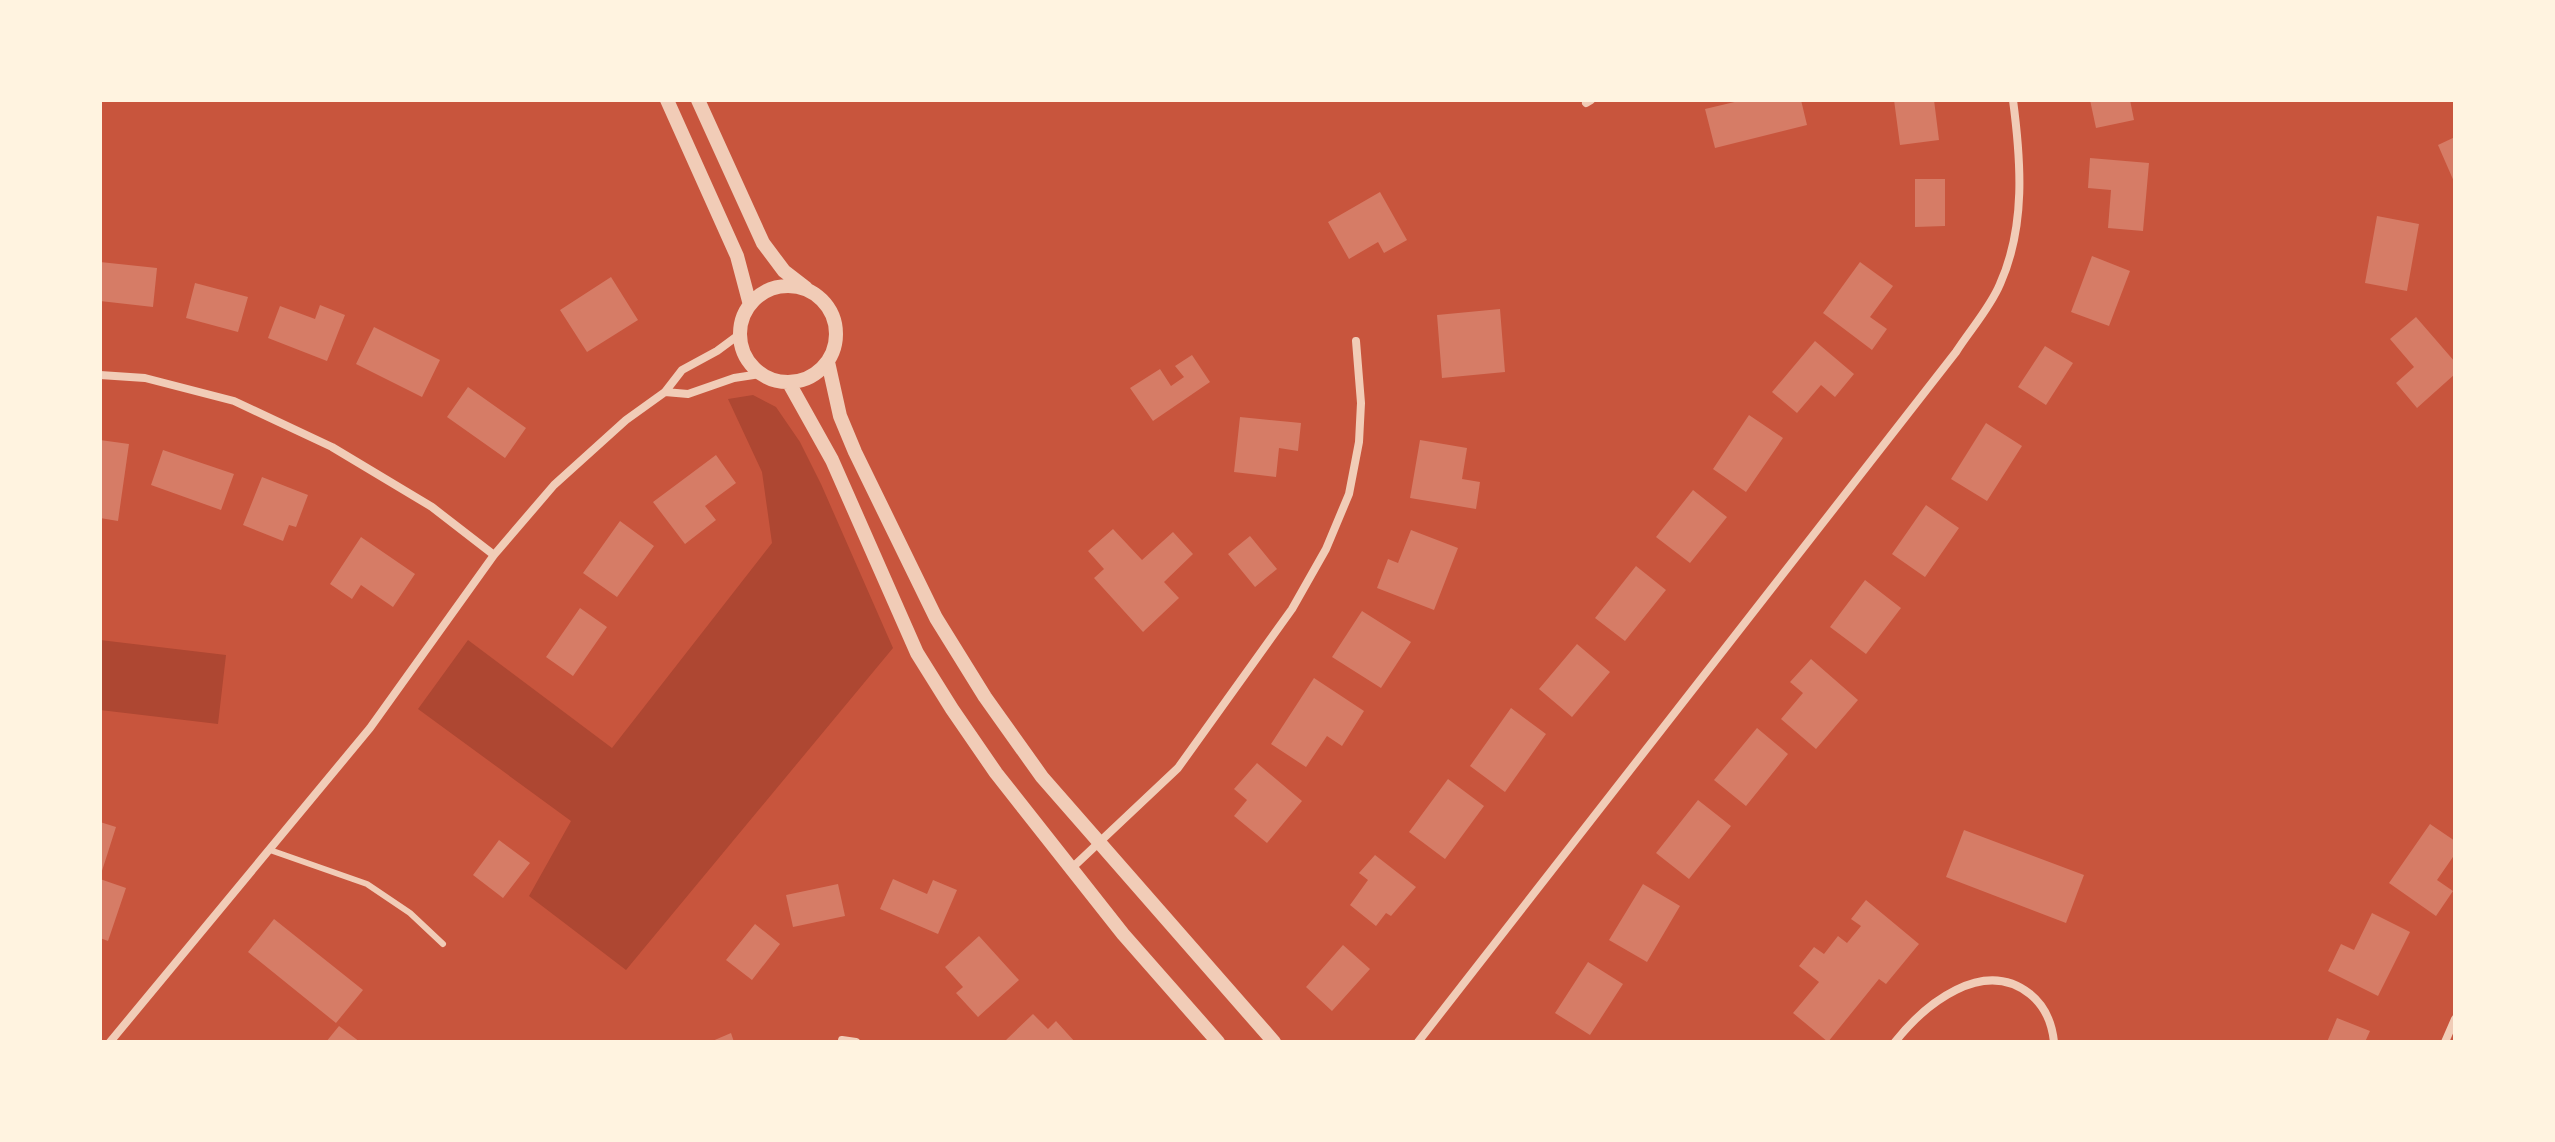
<svg xmlns="http://www.w3.org/2000/svg" width="2555" height="1142" font-family="Lora,serif">
<rect width="100%" height="100%" fill="#c8553d"/>
<path fill="#ae4732" d="M 753,395 L 776,407 L 800,442 L 821,484 L 893,648 L 626,970 L 529,896 L 571,821 L 418,709 L 468,640 L 612,748 L 772,543 L 762,472 L 728,399 Z
M 100,640 L 226,655 L 218,724 L 100,710 Z"/>
<path fill="#d67c66" d="M 1743,100 L 1801,100 L 1807,125 L 1715,148 L 1705,109 Z
M 1894,100 L 1934,100 L 1939,140 L 1900,145 Z
M 2090,100 L 2130,100 L 2134,120 L 2096,128 Z
M 2455,137 L 2455,184 L 2438,145 Z
M 2090,158 L 2149,163 L 2143,231 L 2108,228 L 2111,190 L 2088,188 Z
M 1915,179 L 1945,179 L 1945,226 L 1915,227 Z
M 1380,192 L 1407,240 L 1384,253 L 1378,242 L 1349,259 L 1328,222 Z
M 2377,216 L 2419,224 L 2407,291 L 2365,283 Z
M 2092,256 L 2130,271 L 2109,326 L 2071,312 Z
M 100,262 L 157,268 L 153,307 L 100,301 Z
M 1860,262 L 1893,286 L 1870,317 L 1887,329 L 1872,350 L 1823,313 Z
M 611,277 L 638,320 L 587,352 L 560,310 Z
M 195,283 L 248,297 L 238,332 L 186,318 Z
M 320,305 L 345,315 L 327,361 L 268,338 L 280,306 L 315,319 Z
M 1500,309 L 1505,372 L 1442,378 L 1437,315 Z
M 2416,317 L 2455,362 L 2455,374 L 2417,408 L 2396,383 L 2414,367 L 2390,339 Z
M 374,327 L 440,360 L 422,397 L 356,364 Z
M 1815,341 L 1854,374 L 1835,397 L 1821,385 L 1797,413 L 1772,392 Z
M 2045,346 L 2073,363 L 2046,405 L 2018,387 Z
M 1192,355 L 1210,382 L 1153,421 L 1130,388 L 1160,369 L 1171,386 L 1184,377 L 1175,366 Z
M 468,387 L 526,428 L 505,458 L 447,417 Z
M 1749,415 L 1783,438 L 1746,492 L 1713,469 Z
M 1240,417 L 1301,423 L 1298,451 L 1279,448 L 1276,477 L 1234,472 Z
M 1986,423 L 2022,446 L 1987,501 L 1951,479 Z
M 100,440 L 129,444 L 118,521 L 100,518 Z
M 1420,440 L 1467,448 L 1462,479 L 1480,482 L 1476,509 L 1410,498 Z
M 163,450 L 234,474 L 221,510 L 151,485 Z
M 716,455 L 736,483 L 705,506 L 716,520 L 685,544 L 653,502 Z
M 262,477 L 308,495 L 296,527 L 289,525 L 283,541 L 243,525 Z
M 1693,490 L 1727,517 L 1690,563 L 1656,537 Z
M 1926,505 L 1959,528 L 1925,577 L 1892,554 Z
M 620,521 L 654,546 L 617,597 L 583,573 Z
M 1113,529 L 1142,560 L 1173,532 L 1193,554 L 1164,582 L 1179,598 L 1143,632 L 1094,578 L 1104,569 L 1088,551 Z
M 1411,530 L 1458,548 L 1434,610 L 1377,588 L 1388,559 L 1398,563 Z
M 1250,536 L 1277,569 L 1255,587 L 1228,554 Z
M 361,537 L 415,574 L 393,607 L 361,585 L 352,599 L 330,584 Z
M 1636,566 L 1666,590 L 1625,641 L 1595,618 Z
M 1865,580 L 1901,608 L 1866,654 L 1830,627 Z
M 580,608 L 607,627 L 573,676 L 546,657 Z
M 1362,611 L 1411,642 L 1381,688 L 1332,657 Z
M 1577,644 L 1610,672 L 1572,717 L 1539,689 Z
M 1811,659 L 1858,700 L 1816,749 L 1781,719 L 1803,693 L 1790,682 Z
M 1314,678 L 1364,711 L 1342,746 L 1327,736 L 1306,767 L 1271,744 Z
M 1511,708 L 1546,734 L 1505,792 L 1470,766 Z
M 1757,728 L 1788,754 L 1746,806 L 1714,780 Z
M 1257,763 L 1302,801 L 1267,843 L 1234,816 L 1247,800 L 1234,789 Z
M 1448,779 L 1484,806 L 1445,859 L 1409,832 Z
M 1698,800 L 1731,826 L 1689,879 L 1656,853 Z
M 100,822 L 116,827 L 101,874 L 100,874 Z
M 2430,824 L 2455,841 L 2455,854 L 2437,880 L 2453,891 L 2436,916 L 2389,883 Z
M 1964,830 L 2084,875 L 2066,923 L 1946,877 Z
M 499,840 L 530,863 L 503,898 L 473,875 Z
M 1375,855 L 1416,887 L 1391,916 L 1386,913 L 1376,926 L 1350,905 L 1368,880 L 1359,873 Z
M 100,879 L 126,888 L 108,941 L 100,938 Z
M 893,879 L 927,894 L 933,880 L 957,890 L 938,934 L 880,909 Z
M 838,884 L 845,916 L 793,927 L 786,895 Z
M 1643,884 L 1680,906 L 1647,962 L 1609,940 Z
M 1866,900 L 1919,944 L 1886,984 L 1879,979 L 1828,1042 L 1793,1013 L 1819,982 L 1799,966 L 1814,947 L 1824,954 L 1838,936 L 1847,943 L 1861,926 L 1851,919 Z
M 2372,913 L 2410,932 L 2378,996 L 2328,971 L 2341,944 L 2354,950 Z
M 274,919 L 363,990 L 336,1023 L 248,952 Z
M 755,924 L 780,944 L 752,980 L 726,960 Z
M 979,936 L 1019,980 L 978,1017 L 956,993 L 963,987 L 945,967 Z
M 1343,945 L 1370,969 L 1332,1011 L 1306,987 Z
M 1588,962 L 1623,984 L 1590,1035 L 1555,1013 Z
M 1033,1014 L 1048,1029 L 1056,1021 L 1075,1042 L 1008,1042 L 1006,1040 Z
M 2337,1018 L 2370,1031 L 2365,1042 L 2327,1042 Z
M 339,1026 L 360,1042 L 326,1042 Z
M 731,1033 L 734,1042 L 710,1042 Z"/>
<g fill="none" stroke-linecap="round" stroke-linejoin="round">
<path stroke="#f1ccb7" stroke-width="6" d="M 270,850 L 367,884 L 410,913 L 443,944"/>
<path stroke="#f1ccb7" stroke-width="8" d="M 1586,103 L 1591,100
M 100,375 L 145,378 L 234,401 L 332,447 L 432,507 L 494,555
M 665,392 L 688,394 L 734,378 L 760,374
M 1073,867 L 1178,768 L 1292,609 L 1326,549 L 1349,494 L 1359,442 L 1361,403 L 1356,341
M 842,1040 L 856,1042
M 110,1042 L 370,728 L 494,555 L 554,485 L 626,420 L 665,392 L 682,370 L 717,351 L 740,334
M 1418,1042 L 1956,352 C 1970,330 1990,308 2000,284 C 2026,226 2021,161 2013,100
M 1895,1042 C 1925,1004 1983,957 2030,994 C 2045,1006 2052,1023 2054,1042
M 2445,1042 L 2455,1019"/>
<path stroke="#f1ccb7" stroke-width="14" d="M 667,100 L 737,256 L 750,305
M 698,100 L 763,243 L 784,271 L 806,288
M740 334a48 48 0 1 1 96 0a48 48 0 1 1-96 0Z
M 828,362 L 840,416 L 855,452 L 936,618 L 985,697 L 1042,777 L 1274,1042
M 789,383 L 832,460 L 917,653 L 952,709 L 996,773 L 1123,934 L 1218,1042"/>
</g>
<rect width="2555" height="1142" fill="none" stroke="#fff3e0" stroke-width="204"/>
</svg>
